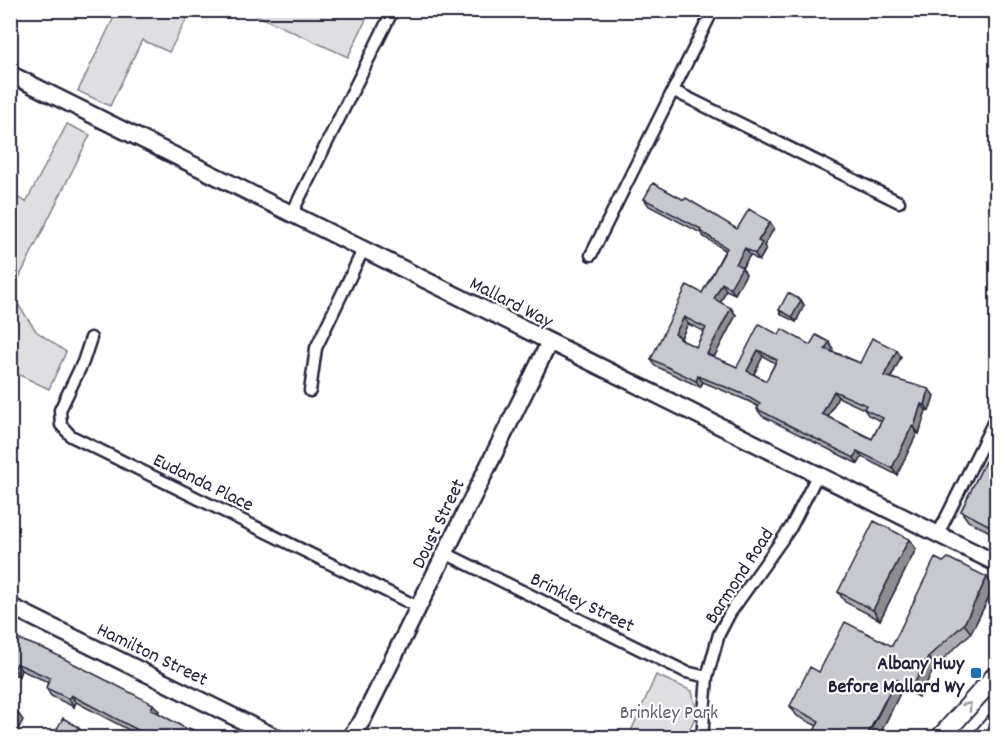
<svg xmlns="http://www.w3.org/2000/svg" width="1007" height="748" font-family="Dekko,sans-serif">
<rect width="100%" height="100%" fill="#fff"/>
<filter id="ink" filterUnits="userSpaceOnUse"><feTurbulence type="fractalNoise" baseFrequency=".0167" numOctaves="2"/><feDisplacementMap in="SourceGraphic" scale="12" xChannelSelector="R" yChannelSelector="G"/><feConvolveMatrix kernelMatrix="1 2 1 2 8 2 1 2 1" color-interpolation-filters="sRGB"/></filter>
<g filter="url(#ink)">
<path fill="#dfdfe2" stroke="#80808e" stroke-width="1.5" d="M 117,11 L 191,11 L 169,52 L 142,40 L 110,106 L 78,91 Z
M 247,11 L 370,10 L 370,11 L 348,57 Z
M 67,124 L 90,135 L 11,294 L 36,331 L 66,352 L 49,389 L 11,371 L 11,194 L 26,202 Z
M 656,675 L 692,691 L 697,713 L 686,737 L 646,737 L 631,731 Z"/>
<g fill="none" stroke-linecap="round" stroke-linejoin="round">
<g stroke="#22223b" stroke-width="15">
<path id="street" d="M 674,91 L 899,202
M 292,213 L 393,10
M 591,255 L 713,10
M 91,338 L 83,362 L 60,410 L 61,425 L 71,436 L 418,607
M 310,391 L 316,348 L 363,250
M 939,532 L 996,417
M 445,553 L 686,672 L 707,677
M 702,738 L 707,677 L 719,634 L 730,613 L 791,527 L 818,474"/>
</g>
<g stroke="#22223b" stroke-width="20">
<path id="secondary" d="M 10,74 L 996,563
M 10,606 L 277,738
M 349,738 L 362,721 L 549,343"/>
</g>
<g stroke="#22223b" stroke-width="22">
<path id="highway" d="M 940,738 L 996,675
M 982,738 L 996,722"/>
</g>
<use href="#street" stroke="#fff" stroke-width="10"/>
<use href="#secondary" stroke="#fff" stroke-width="15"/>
<use href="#highway" stroke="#fff" stroke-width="18"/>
</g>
<path fill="#acacb2" stroke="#22223b" stroke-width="1.5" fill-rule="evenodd" d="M 644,199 L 737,229 L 774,228 L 764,246 L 766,249 L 759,261 L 750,255 L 742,268 L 746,274 L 735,294 L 726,290 L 720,303 L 736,315 L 714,357 L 737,367 L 779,335 L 810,345 L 829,342 L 833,349 L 832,351 L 860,363 L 901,357 L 891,378 L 934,396 L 929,411 L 926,410 L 919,434 L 917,433 L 897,475 L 862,457 L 858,464 L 762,416 L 757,409 L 759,407 L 748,401 L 703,382 L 700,387 L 655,366 L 651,359 L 702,293 L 725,250 L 704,237 L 701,233 L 649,206 ZM 688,324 L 704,331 L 696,347 L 683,341 L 681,338 ZM 763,356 L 775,363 L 766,381 L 753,374 ZM 838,397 L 864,409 L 868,415 L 881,421 L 872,439 L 828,417 Z
M 801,300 L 804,305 L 796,322 L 782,315 L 779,310 Z
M 996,439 L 996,535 L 968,521 L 961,511 Z
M 916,549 L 880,620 L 845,602 L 838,592 Z
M 994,587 L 971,633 L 935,667 L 919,697 L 902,689 L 878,738 L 811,738 L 817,726 L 797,716 L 790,706 L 819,672 L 892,646 Z
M 10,636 L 159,711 L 158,713 L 188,730 L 210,738 L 144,738 L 76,702 L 74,707 L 51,696 L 46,688 L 48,682 L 21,670 L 19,676 L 10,673 Z"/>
<path fill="#8c8c91" stroke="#22223b" stroke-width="1.5" d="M 770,222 L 774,228 L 764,246 L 766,249 L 759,261 L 755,254 L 758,241 Z
M 745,248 L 750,255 L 742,268 L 746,274 L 735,294 L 730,288 L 736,264 Z
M 722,283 L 726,290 L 719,306 L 714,299 Z
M 801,300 L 804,305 L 796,322 L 792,317 Z
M 731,308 L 736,315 L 712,361 L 707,354 Z
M 684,317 L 688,324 L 681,338 L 684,343 L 679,341 L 675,334 Z
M 829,342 L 833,349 L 830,355 L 825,349 Z
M 758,350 L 763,356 L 752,378 L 747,371 Z
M 897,350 L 901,357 L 888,383 L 884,376 Z
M 698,376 L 703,382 L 700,387 L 696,381 Z
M 929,389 L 934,396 L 929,411 L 925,405 Z
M 834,391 L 838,397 L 826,420 L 822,414 Z
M 921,404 L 926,410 L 919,434 L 914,427 Z
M 912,426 L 917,433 L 897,475 L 892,468 Z
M 857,451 L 862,457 L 858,464 L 854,458 Z
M 909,539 L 916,549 L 880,620 L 873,610 Z
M 987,577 L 994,587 L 971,633 L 964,624 Z
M 928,657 L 935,667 L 919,697 L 912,688 Z
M 16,663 L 21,670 L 19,676 L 14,669 Z
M 896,679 L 902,689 L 878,738 L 867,738 Z
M 71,695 L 76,702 L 74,707 L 69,699 Z
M 153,704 L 159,711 L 156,717 L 151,709 Z
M 18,713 L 23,720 L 14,738 L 12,738 L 10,735 L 10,726 Z
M 78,727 L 84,734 L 82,738 L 73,738 Z"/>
<path fill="#c8c8cf" stroke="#22223b" stroke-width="1.5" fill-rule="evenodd" d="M 653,183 L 684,200 L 686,198 L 737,229 L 749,209 L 770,222 L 758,241 L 762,243 L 755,254 L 745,248 L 736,264 L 742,267 L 730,288 L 722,283 L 714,299 L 731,308 L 707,354 L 737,367 L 759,324 L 779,335 L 782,329 L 810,345 L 816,335 L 829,342 L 825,349 L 860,363 L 872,338 L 897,350 L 884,376 L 929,389 L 925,405 L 921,404 L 914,427 L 912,426 L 892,468 L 857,451 L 854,458 L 757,409 L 760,404 L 743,394 L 698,376 L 696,381 L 651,359 L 687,285 L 702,293 L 727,248 L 700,231 L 701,229 L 644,199 ZM 684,317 L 706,328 L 696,347 L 679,339 L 680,337 L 675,334 ZM 758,350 L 777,360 L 766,381 L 747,371 ZM 834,391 L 866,405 L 864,409 L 883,418 L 872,439 L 822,414 Z
M 788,293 L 801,300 L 792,317 L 779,310 Z
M 996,439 L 996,529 L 961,511 Z
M 874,521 L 909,539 L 873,610 L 838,592 Z
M 935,558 L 943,562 L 948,558 L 987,577 L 964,624 L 928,657 L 912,688 L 896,679 L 866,737 L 862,735 L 861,738 L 811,738 L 819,721 L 790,706 L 810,667 L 819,672 L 845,622 L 892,646 Z
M 10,636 L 47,650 L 153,704 L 151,709 L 188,730 L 189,728 L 210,738 L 153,738 L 71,695 L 69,699 L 46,688 L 50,678 L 16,663 L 14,669 L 10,668 Z
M 10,709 L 18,713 L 10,726 Z
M 63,718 L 78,727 L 73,738 L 52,738 Z"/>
<defs><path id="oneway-chevron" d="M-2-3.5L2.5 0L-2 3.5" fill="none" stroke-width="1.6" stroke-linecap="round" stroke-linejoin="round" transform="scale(1.5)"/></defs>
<use stroke="#9c9ca7" href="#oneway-chevron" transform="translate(968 706) rotate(-48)"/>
</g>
<rect fill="#1f6fb2" stroke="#fff" stroke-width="2" x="970" y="667" width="12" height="12" rx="3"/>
<g text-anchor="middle" stroke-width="4.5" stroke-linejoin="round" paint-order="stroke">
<g font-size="20" fill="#22223b" stroke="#fff">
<text transform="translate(512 301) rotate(27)" y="7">Mallard Way</text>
<text transform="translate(204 481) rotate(26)" y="7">Eudanda Place</text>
<text transform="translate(437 523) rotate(-64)" y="7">Doust Street</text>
<text transform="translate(738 575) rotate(-57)" y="7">Barmond Road</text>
<text transform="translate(583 601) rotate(26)" y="7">Brinkley Street</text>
<text transform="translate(153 653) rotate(26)" y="7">Hamilton Street</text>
</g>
<g font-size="20" font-weight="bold" fill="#22223b" stroke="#fff" text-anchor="end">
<text x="964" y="669">Albany Hwy<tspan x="964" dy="23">Before Mallard Wy</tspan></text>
</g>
<g font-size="20" fill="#5b5b6d" stroke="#fff">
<text x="669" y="718">Brinkley Park</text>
</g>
</g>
<rect width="1007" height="748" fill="none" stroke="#fff" stroke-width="36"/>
<rect x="18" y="18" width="971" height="712" fill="none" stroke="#22223b" stroke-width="2" filter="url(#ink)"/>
</svg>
